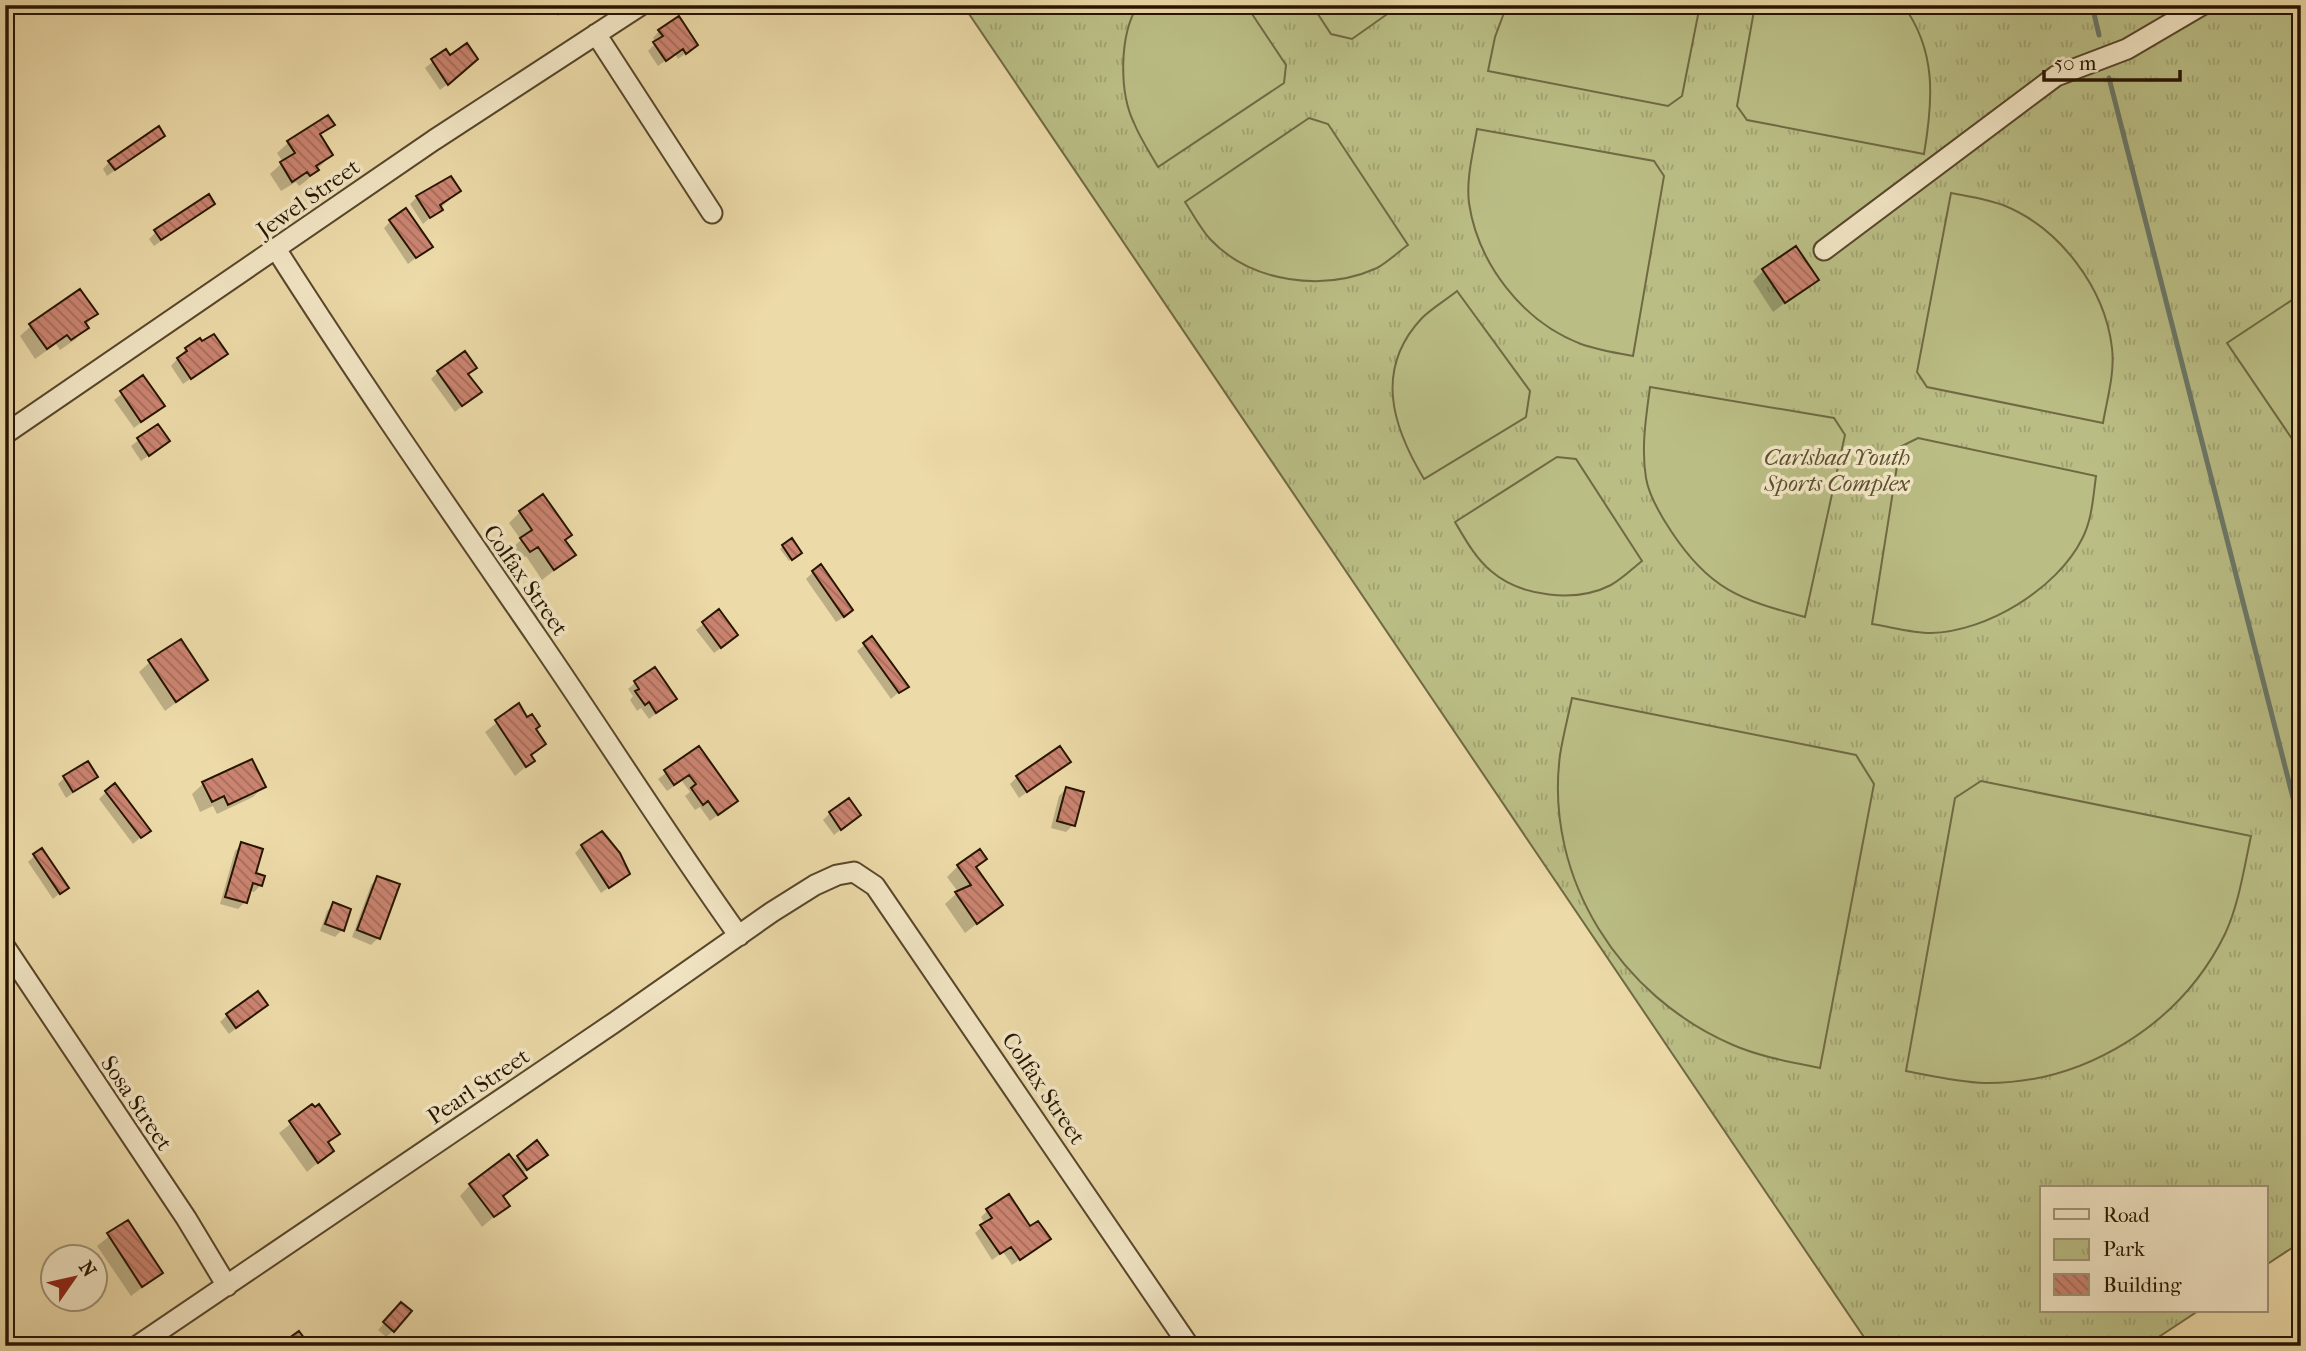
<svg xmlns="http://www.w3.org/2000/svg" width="2306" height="1351" font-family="'IM FELL French Canon',serif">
<defs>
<pattern id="park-tufts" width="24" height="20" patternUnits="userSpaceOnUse" patternTransform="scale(1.75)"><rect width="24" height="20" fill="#babe85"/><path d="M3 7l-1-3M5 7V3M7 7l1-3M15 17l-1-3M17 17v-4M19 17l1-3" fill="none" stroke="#a0a271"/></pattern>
<pattern id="building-back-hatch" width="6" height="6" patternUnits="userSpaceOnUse" patternTransform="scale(1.75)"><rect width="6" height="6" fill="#cb8471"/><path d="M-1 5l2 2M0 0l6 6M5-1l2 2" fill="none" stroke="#a56b5a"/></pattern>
</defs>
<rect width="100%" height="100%" fill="#ecdaa8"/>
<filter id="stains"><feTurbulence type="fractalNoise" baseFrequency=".00286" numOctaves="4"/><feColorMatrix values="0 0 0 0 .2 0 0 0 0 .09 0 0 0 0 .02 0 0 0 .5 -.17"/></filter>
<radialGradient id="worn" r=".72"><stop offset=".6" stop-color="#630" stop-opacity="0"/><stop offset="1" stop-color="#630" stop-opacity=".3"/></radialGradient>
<path fill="url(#park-tufts)" stroke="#706a43" stroke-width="2" d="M 963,5 L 2301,5 L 2301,1242 L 2266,1265 L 2266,1188 L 2042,1188 L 2042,1311 L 2198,1311 L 2145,1346 L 1870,1346 Z"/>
<path fill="#babe85" stroke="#706a43" stroke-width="2" d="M 1138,5 L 1246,5 L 1286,65 L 1284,83 L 1158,167 C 1150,153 1140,138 1134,123 C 1119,92 1119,35 1138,5 Z
M 1312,5 L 1400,5 L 1352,39 L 1331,34 Z
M 1507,5 L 1700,5 L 1682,96 L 1668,106 L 1488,71 L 1495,37 Z
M 1755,5 L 1903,5 C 1937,51 1933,101 1924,154 L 1747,120 L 1737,106 Z
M 1309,118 L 1328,124 L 1408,245 C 1398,252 1388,262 1377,268 C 1324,292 1251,283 1210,239 C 1200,228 1193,214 1185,202 Z
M 1477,129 L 1654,161 L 1664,176 L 1633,356 C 1616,353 1598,350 1581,344 C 1523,322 1478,264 1469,203 C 1466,179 1473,153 1477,129 Z
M 1951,193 C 1968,196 1986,199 2003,205 C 2060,228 2105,288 2112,348 C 2115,373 2107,399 2103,423 L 1927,387 L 1917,372 Z
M 1457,291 L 1530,391 L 1526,417 L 1424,479 C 1392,426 1374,369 1422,318 C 1432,308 1446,300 1457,291 Z
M 2301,294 L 2301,452 L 2227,343 Z
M 1650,387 L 1834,418 L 1845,435 L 1805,617 C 1740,600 1709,589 1671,531 C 1661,516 1649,496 1646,478 C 1641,448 1646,417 1650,387 Z
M 1918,438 L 2096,476 C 2093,498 2092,520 2082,539 C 2057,589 1986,632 1931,633 C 1912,633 1891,627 1872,624 L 1900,447 Z
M 1557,457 L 1576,459 L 1642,561 C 1632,569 1622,579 1611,585 C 1576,603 1521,597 1491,571 C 1476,559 1465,539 1455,522 Z
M 1572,698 L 1856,755 L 1874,784 L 1820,1068 C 1791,1062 1761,1057 1733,1045 C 1621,997 1544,879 1560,755 C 1563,736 1568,717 1572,698 Z
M 1981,781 L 2251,836 C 2244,868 2239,904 2225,934 C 2181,1024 2085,1084 1985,1083 C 1958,1082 1932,1076 1906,1071 L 1955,798 Z"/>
<path fill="#0003" d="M 551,5 L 574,5 L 558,16 Z
M 659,31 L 689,51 L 678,59 L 675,54 L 658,66 L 648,51 L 656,43 L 653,38 Z
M 445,52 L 458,76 L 440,90 L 425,68 Z
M 332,125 L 319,137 L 331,155 L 306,181 L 299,186 L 296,182 L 281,191 L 270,174 L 283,162 L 277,153 L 288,143 Z
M 163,136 L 107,176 L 103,169 L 109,162 Z
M 459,191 L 423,224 L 410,204 L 417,197 Z
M 213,204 L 154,246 L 149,239 L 156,232 Z
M 391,221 L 430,247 L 408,264 L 384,228 Z
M 1763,271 L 1817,279 L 1773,312 L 1753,281 Z
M 95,314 L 76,339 L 60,350 L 56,344 L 35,359 L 20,336 L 31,326 Z
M 186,349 L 225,354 L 183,384 L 171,366 Z
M 475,368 L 467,375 L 479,392 L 455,412 L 431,379 L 438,372 Z
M 143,378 L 162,406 L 134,428 L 114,400 Z
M 157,426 L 168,441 L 141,461 L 131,446 Z
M 520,512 L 570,535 L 564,541 L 574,555 L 542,580 L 526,556 L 518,562 L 510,550 L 521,540 L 509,523 Z
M 783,546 L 797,555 L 789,561 L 780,549 Z
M 813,572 L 844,617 L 836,622 L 806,579 Z
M 718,612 L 729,642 L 714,653 L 696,630 Z
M 872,639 L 906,686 L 891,699 L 857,651 Z
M 150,662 L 206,680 L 165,711 L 139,672 Z
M 635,683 L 675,699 L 649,719 L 641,708 L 637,711 L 630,700 L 633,696 L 628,689 Z
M 518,706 L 544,744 L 530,757 L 533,761 L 515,776 L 485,732 Z
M 699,748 L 736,801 L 710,821 L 700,807 L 695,810 L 685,796 L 690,792 L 682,781 L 667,791 L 658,779 Z
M 1068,762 L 1019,798 L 1010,784 L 1017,777 Z
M 96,777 L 66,798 L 58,784 L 64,778 Z
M 203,784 L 264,786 L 253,797 L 217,814 L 213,806 L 200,812 L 192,794 Z
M 1066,789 L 1073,825 L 1066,832 L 1051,828 L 1059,796 Z
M 106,792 L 141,837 L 133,844 L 99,799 Z
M 830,813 L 859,815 L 834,835 L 823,820 Z
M 242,844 L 261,885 L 254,892 L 249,890 L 245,902 L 238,909 L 220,904 L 235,851 Z
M 582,846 L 628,874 L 601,893 L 575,853 Z
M 35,855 L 67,887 L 53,899 L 28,862 Z
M 985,859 L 975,869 L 1001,905 L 965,933 L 945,904 L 958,892 L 947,877 L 958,866 Z
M 378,878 L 378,938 L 371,945 L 352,937 L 371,885 Z
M 334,904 L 342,930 L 335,937 L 320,931 L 327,911 Z
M 266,1005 L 229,1034 L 220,1022 L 227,1015 Z
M 312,1107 L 337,1133 L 327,1144 L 332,1151 L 307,1172 L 279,1133 Z
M 518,1157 L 539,1161 L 522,1174 L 524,1178 L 502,1198 L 507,1206 L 482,1227 L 460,1196 L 470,1185 Z
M 987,1211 L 1030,1228 L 1048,1239 L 1012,1265 L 1003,1252 L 992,1260 L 975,1233 L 985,1224 L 981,1217 Z
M 127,1222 L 161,1273 L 131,1296 L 97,1246 Z
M 395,1311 L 393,1331 L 386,1337 L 378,1330 Z"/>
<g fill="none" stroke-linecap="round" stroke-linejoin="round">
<path stroke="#6b7868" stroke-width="5" d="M 2092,5 L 2099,35
M 2109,78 L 2301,829"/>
</g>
<path fill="url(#building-back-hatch)" stroke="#271501" stroke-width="2" d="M 679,16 L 698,45 L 686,54 L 683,49 L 666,61 L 653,42 L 663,36 L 658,30 Z
M 467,43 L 478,59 L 448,85 L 431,59 L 446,49 L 450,55 Z
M 328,115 L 335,125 L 320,134 L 333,155 L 316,166 L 319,170 L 310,176 L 307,172 L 292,182 L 280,162 L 295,153 L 287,141 Z
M 159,126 L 165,136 L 115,170 L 108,161 Z
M 451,176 L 461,191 L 440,205 L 443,210 L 430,218 L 416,196 Z
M 209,194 L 215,204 L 161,240 L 154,230 Z
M 406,208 L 433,247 L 416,258 L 389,220 Z
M 1796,246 L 1819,280 L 1785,303 L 1762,269 Z
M 80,289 L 98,314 L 85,322 L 89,328 L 71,340 L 67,335 L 47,349 L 29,324 Z
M 214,334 L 228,354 L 191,379 L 177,358 L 187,351 L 185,348 L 200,338 L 202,341 Z
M 465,351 L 477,368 L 468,374 L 482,392 L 462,406 L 437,371 Z
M 143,375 L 165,406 L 141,422 L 120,391 Z
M 158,424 L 170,441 L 149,456 L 137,438 Z
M 543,494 L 572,535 L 565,540 L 576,555 L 554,570 L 538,547 L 530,552 L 520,538 L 532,530 L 519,511 Z
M 792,538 L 802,553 L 792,560 L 782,545 Z
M 821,564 L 853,610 L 844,617 L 812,571 Z
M 719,609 L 738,635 L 721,648 L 702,622 Z
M 872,636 L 909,687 L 899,693 L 863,643 Z
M 181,639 L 208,680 L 176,702 L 148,660 Z
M 655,667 L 677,699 L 656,713 L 649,702 L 645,705 L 635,691 L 639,689 L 634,681 Z
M 519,703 L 527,717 L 532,714 L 540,726 L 536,729 L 546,744 L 531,755 L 535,761 L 526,767 L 495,720 Z
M 699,746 L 738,801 L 718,815 L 708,801 L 703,805 L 691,788 L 696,784 L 689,775 L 674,785 L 664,770 Z
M 1060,746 L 1071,762 L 1027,792 L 1016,776 Z
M 252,759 L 266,787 L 228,805 L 224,796 L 212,802 L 202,782 Z
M 88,761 L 98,777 L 73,792 L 63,776 Z
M 115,783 L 151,831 L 141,838 L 105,791 Z
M 1066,787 L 1084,792 L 1075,826 L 1057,821 Z
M 849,798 L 861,815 L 841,830 L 829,812 Z
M 602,831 L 620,853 L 630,874 L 609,888 L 581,845 Z
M 241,842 L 263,849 L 256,873 L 265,876 L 262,886 L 253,883 L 247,903 L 225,897 Z
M 42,848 L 69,888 L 60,894 L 33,854 Z
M 980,849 L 987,859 L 976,867 L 1003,905 L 977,924 L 955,892 L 971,885 L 957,865 Z
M 377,876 L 400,884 L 380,939 L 357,930 Z
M 333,902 L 351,909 L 344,931 L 325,924 Z
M 258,991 L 268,1005 L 236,1028 L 226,1014 Z
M 312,1104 L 315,1107 L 319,1104 L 340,1134 L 328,1142 L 334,1151 L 318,1163 L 289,1121 Z
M 537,1140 L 548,1155 L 527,1170 L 517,1156 Z
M 509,1154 L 527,1178 L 503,1196 L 510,1206 L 494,1217 L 469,1184 Z
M 1009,1194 L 1030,1226 L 1038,1221 L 1051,1239 L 1020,1260 L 1011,1247 L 1000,1254 L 980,1225 L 992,1218 L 986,1209 Z
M 128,1220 L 163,1273 L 142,1287 L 107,1233 Z
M 401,1302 L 412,1311 L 394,1332 L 383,1322 Z
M 299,1331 L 310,1346 L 278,1346 Z"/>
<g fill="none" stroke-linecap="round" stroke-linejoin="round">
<g stroke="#58462b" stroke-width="23">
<path id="minor" d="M 596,34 L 712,213
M 276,249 C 360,381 449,509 537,637 C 605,736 669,838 739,936
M 1824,250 L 2056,76 L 2127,49 L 2202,5
M 5,434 L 434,140 L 641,5
M 5,947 L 186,1218 L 227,1286
M 137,1346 L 615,1022 L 772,912 L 815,885 L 837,875 L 854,872 L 875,886 L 1189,1346"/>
</g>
<use href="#minor" stroke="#f3e7c6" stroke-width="19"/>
</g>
<g text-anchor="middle" stroke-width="7" stroke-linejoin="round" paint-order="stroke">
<g font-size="23" fill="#271501" stroke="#f3e7c6">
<text transform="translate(308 198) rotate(-35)" y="8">Jewel Street</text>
<text transform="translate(526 580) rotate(55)" y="8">Colfax Street</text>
<text transform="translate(478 1086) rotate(-34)" y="8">Pearl Street</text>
<text transform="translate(1044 1088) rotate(56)" y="8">Colfax Street</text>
<text transform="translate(137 1103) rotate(56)" y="8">Sosa Street</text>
</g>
<g font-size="23" font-style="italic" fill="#5a502f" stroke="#f3e7c6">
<text x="1837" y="465">Carlsbad Youth<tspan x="1837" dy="26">Sports Complex</tspan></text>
</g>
</g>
<rect width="2306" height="1351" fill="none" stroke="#ecdaa8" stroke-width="28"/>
<rect x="7" y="7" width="2292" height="1337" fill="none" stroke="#271501" stroke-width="3.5"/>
<rect x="14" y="14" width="2278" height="1323" fill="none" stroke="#271501" stroke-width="2"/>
<rect x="2040" y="1186" width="228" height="126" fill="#f3e7c6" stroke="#a19377" stroke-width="2"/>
<rect x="2054" y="1209" width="35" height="10" fill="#f3e7c6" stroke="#a19377" stroke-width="2"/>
<text x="2103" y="1222" font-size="21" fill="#271501">Road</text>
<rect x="2054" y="1239" width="35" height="21" fill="url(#park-tufts)" stroke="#a19377" stroke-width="2"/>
<text x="2103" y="1256" font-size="21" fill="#271501">Park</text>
<rect x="2054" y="1274" width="35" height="21" fill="url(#building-back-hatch)" stroke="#a19377" stroke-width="2"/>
<text x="2103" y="1292" font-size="21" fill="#271501">Building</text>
<g transform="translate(74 1278) rotate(56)"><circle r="33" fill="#f3e7c6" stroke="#a19377" stroke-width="2"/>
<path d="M0-5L12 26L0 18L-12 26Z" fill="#8f2418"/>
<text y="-10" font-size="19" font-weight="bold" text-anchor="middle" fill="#271501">N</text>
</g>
<path d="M2044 70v10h136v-10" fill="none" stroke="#271501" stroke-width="3.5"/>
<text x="2054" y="70" font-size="21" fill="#271501" stroke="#f3e7c6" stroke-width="5" paint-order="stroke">50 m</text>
<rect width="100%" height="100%" filter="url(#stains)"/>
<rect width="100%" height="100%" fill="url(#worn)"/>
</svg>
